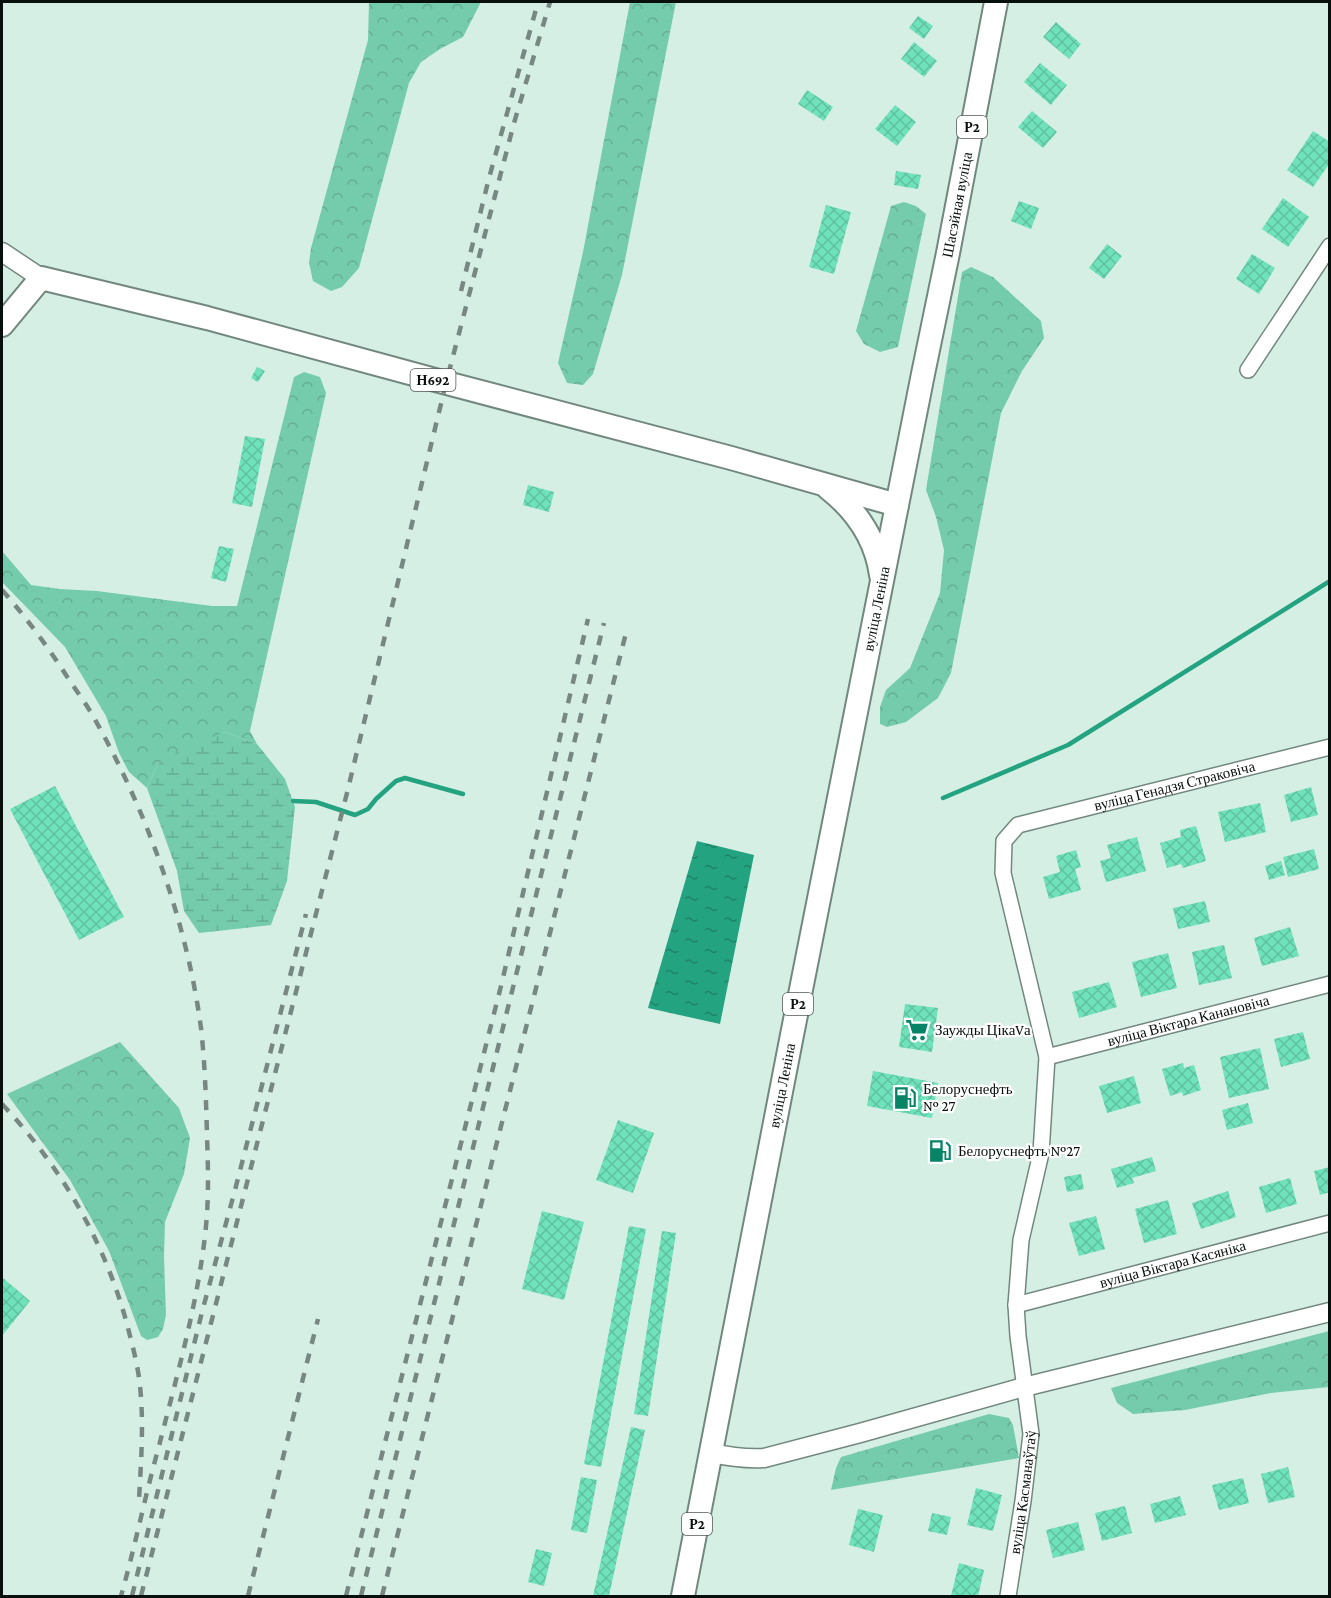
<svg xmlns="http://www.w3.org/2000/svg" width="1331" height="1598" font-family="'Crimson Pro',serif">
<defs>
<pattern id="forest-crowns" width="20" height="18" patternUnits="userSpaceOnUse" patternTransform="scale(1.5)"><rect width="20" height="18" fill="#75ccad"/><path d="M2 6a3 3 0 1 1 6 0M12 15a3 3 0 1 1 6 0" fill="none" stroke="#64ae94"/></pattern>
<pattern id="wetland-marsh" width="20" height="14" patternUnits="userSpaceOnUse" patternTransform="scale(1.5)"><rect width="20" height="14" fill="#75ccad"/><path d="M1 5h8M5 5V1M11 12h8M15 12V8" fill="none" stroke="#64ae94"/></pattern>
<pattern id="water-ripples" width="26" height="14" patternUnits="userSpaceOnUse" patternTransform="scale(1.5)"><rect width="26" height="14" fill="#23a37f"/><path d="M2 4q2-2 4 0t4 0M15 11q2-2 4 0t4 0" fill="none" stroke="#1c8366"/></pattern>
<pattern id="building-cross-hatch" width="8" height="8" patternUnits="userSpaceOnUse" patternTransform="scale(1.5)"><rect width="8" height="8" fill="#6fe2bb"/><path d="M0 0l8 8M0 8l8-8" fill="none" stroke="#5fc1a0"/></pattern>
</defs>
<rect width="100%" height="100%" fill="#d6efe5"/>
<path fill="url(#forest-crowns)" d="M 369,2 L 481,2 L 463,37 L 440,49 L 421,62 L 409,83 L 359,268 L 342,287 L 331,291 L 313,281 L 309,263 L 311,248 L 368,40 Z
M 630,2 L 676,2 L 622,275 L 593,374 L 583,385 L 567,383 L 558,363 L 583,252 Z
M 904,202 L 916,206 L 926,214 L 898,347 L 880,352 L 864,344 L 856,331 L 891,206 Z
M 971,267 L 993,277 L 1041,321 L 1044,338 L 1022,371 L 1001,413 L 951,673 L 938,698 L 906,722 L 887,727 L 880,724 L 880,707 L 886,690 L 910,668 L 940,593 L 944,550 L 936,517 L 926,490 L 962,272 Z
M 304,372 L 320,377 L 326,393 L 250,731 L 257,744 L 225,732 L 158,764 L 147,788 L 129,772 L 119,753 L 106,716 L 65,647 L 2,582 L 2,551 L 31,585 L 60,589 L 97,591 L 212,606 L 237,606 L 294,377 Z
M 120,1042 L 179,1108 L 190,1138 L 184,1174 L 165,1222 L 164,1257 L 166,1315 L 163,1329 L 158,1337 L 147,1340 L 141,1336 L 109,1251 L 70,1180 L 7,1094 Z
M 1329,1331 L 1329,1387 L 1271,1393 L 1185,1410 L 1133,1414 L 1117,1403 L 1111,1388 Z
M 989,1414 L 1009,1418 L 1013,1425 L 1019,1458 L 831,1490 L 836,1468 L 841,1457 Z"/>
<path fill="url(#wetland-marsh)" d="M 225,732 L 257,744 L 285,779 L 295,807 L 287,881 L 271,925 L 199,933 L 184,911 L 177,871 L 147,788 L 158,764 L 184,748 Z"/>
<path fill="url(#water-ripples)" d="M 697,841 L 754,855 L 720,1024 L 648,1008 Z"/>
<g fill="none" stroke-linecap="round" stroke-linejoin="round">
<path stroke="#23a37f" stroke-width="4.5" d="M 943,798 L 1068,745 L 1330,581
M 293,801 L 316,802 L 355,815 L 368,809 L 376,799 L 396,781 L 405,778 L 463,794"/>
</g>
<path fill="url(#building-cross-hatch)" d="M 918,16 L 933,26 L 924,39 L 909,28 Z
M 1056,22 L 1081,44 L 1069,59 L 1043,37 Z
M 914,42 L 937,61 L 924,77 L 901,59 Z
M 1040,63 L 1067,85 L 1051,105 L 1024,82 Z
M 807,90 L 833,107 L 824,121 L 798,104 Z
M 895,105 L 916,122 L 897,146 L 875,129 Z
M 1032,111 L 1057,132 L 1043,148 L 1018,127 Z
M 1313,131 L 1330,142 L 1330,163 L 1313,187 L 1287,170 Z
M 896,171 L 921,175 L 918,189 L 894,185 Z
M 1283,198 L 1309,217 L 1288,247 L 1262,229 Z
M 1019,201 L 1039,208 L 1031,229 L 1011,221 Z
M 826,205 L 851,212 L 834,274 L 809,267 Z
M 1107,244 L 1122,256 L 1104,279 L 1089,268 Z
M 1252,254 L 1275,268 L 1259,294 L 1236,279 Z
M 257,367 L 265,371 L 258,382 L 251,378 Z
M 245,436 L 265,439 L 252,507 L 232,503 Z
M 528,485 L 554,492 L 549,512 L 523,505 Z
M 219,546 L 234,549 L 226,582 L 211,578 Z
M 55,786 L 124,917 L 79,940 L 10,809 Z
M 1311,787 L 1318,815 L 1291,822 L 1284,795 Z
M 1260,803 L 1266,832 L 1225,842 L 1218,812 Z
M 1196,826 L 1206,861 L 1183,868 L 1181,864 L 1167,868 L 1160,843 L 1181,837 L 1180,830 Z
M 1137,837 L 1146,871 L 1106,882 L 1100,861 L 1111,858 L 1107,845 Z
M 1314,849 L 1319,869 L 1288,877 L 1283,857 Z
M 1076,850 L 1081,867 L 1075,869 L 1081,890 L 1049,899 L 1043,877 L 1060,872 L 1056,856 Z
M 1281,861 L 1285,875 L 1269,880 L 1265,866 Z
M 1205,901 L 1210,922 L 1178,929 L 1173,908 Z
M 1290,927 L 1299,956 L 1262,966 L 1254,938 Z
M 1224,945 L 1232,978 L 1199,985 L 1192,952 Z
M 1168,953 L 1177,988 L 1141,997 L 1132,962 Z
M 1109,982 L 1117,1007 L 1079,1018 L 1072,992 Z
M 905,1004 L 938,1008 L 932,1052 L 899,1047 Z
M 1303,1032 L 1310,1059 L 1281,1067 L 1274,1039 Z
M 1260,1048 L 1269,1089 L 1229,1098 L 1220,1057 Z
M 1183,1063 L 1184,1068 L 1194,1065 L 1201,1090 L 1183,1096 L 1182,1092 L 1170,1096 L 1162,1069 Z
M 873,1071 L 938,1083 L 932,1118 L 867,1106 Z
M 1134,1076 L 1141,1103 L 1107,1113 L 1099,1086 Z
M 1248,1103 L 1253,1123 L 1227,1130 L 1222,1110 Z
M 618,1120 L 654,1133 L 633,1193 L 596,1180 Z
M 1152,1157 L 1156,1171 L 1132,1178 L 1134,1183 L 1117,1188 L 1111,1169 Z
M 1330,1167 L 1330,1192 L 1320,1195 L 1314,1171 Z
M 1081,1174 L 1084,1189 L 1067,1192 L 1064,1177 Z
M 1290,1178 L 1297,1204 L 1266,1213 L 1259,1187 Z
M 1228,1191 L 1236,1217 L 1201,1229 L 1192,1203 Z
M 1168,1200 L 1177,1234 L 1144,1243 L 1135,1209 Z
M 542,1211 L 584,1222 L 564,1300 L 522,1289 Z
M 1096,1216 L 1105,1249 L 1079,1256 L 1069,1223 Z
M 629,1226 L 646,1229 L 601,1467 L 584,1464 Z
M 662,1231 L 676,1233 L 648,1416 L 634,1414 Z
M 2,1277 L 30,1301 L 2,1336 Z
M 631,1427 L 645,1430 L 609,1596 L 593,1596 Z
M 1288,1467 L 1295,1497 L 1268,1503 L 1261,1474 Z
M 581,1477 L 597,1480 L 587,1533 L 571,1530 Z
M 1243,1478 L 1249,1503 L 1219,1510 L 1212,1485 Z
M 976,1488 L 1002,1495 L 993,1531 L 967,1525 Z
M 1180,1496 L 1186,1515 L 1155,1523 L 1150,1504 Z
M 1125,1506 L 1132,1533 L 1102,1541 L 1095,1513 Z
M 858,1509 L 883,1515 L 874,1552 L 849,1545 Z
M 932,1513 L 951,1517 L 947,1535 L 928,1531 Z
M 1078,1522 L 1085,1550 L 1053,1558 L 1046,1530 Z
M 536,1549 L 552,1553 L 544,1586 L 528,1582 Z
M 959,1563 L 984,1570 L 978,1596 L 951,1596 Z"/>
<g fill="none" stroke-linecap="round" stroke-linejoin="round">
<g stroke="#72887f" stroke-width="18">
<g id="minor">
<path d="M 1248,370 L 1330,246"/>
<path id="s1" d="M 1047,1057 L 1330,984"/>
<path id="s2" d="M 1016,1305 L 1330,1223"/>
<path id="s3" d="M 1008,1596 L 1023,1501 L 1031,1434 L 1018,1336 L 1016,1305 L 1021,1240 L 1041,1153 L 1047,1057 L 1003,873 L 1004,841 L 1018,825 L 1330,747"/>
</g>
</g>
<g stroke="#72887f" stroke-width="21">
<path id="tertiary" d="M 2,252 L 41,278
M 712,1453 C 730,1457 746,1459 764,1458 L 860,1433 L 1024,1387 L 1330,1312"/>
</g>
<g stroke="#72887f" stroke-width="26">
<g id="primary">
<path d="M 2,325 L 41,278 L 207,318 L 439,381 L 731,458 L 897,505"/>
<path d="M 828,488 C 856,510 876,539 881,575"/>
<path id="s4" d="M 683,1596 L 792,1035 L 923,374 L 948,253 L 996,2"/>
</g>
</g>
<use href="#minor" stroke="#fff" stroke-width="15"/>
<use href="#tertiary" stroke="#fff" stroke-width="18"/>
<use href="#primary" stroke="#fff" stroke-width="22"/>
<path stroke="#778882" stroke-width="4.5" stroke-dasharray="10 10" stroke-linecap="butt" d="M 461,291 L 489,178 L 538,2
M 2,590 C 26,617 47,646 66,675 C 75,689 85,702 93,716 C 146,809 187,922 201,1028 C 205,1064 206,1099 207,1135 C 208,1166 209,1195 206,1226 C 199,1299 177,1375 159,1446 C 145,1496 135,1547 121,1596
M 2,1104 C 61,1167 104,1240 127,1324 C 132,1344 138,1365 140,1386 C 144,1424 141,1462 139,1500
M 132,1596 L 202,1312 L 235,1190 L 306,914
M 141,1596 L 347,793 L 446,383 L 514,123 L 550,2
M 248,1596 L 318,1319
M 346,1596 L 501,986 L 588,619
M 361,1596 L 604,623
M 382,1596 L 627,629"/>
</g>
<defs>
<g id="supermarket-bare" transform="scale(1.8)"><path d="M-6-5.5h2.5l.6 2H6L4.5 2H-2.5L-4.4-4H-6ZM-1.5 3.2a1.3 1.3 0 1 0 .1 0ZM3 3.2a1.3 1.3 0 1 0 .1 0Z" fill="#068465" stroke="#fff" stroke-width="2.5" paint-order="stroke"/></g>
<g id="fuel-bare" transform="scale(1.8)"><path d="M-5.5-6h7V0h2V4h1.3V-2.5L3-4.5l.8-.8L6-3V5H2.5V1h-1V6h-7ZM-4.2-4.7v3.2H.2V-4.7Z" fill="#068465" stroke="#fff" stroke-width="2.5" paint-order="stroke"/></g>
</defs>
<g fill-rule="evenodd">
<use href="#supermarket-bare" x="917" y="1030"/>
<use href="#fuel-bare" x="905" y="1098"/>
<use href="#fuel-bare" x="940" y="1151"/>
</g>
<g text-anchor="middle" stroke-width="4.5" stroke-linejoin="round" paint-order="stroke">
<g fill="#fff" stroke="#525856" stroke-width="1.5">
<rect x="957" y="116" width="30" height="22" rx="4.5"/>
<rect x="410.5" y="369" width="45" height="22" rx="4.5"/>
<rect x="783" y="993" width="30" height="22" rx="4.5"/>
<rect x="682" y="1513" width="30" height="22" rx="4.5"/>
</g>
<g font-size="14" font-weight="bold" fill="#08100d">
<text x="972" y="132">Р2</text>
<text x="433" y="385">Н692</text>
<text x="798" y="1009">Р2</text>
<text x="697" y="1529">Р2</text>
</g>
<g font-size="15" fill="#08100d" stroke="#fff">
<text dy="5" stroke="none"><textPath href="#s4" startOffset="1418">Шасэйная вуліца</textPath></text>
<text dy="5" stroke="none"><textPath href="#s4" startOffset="1006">вуліца Леніна</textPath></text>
<text dy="5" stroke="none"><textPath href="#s3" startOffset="948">вуліца Генадзя Страковіча</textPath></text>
<text dy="5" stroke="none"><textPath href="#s1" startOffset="146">вуліца Віктара Канановіча</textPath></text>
<text dy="5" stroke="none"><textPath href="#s4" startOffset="520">вуліца Леніна</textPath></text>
<text dy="5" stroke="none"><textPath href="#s2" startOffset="162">вуліца Віктара Касяніка</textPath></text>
<text dy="5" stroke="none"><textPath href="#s3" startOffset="105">вуліца Касманаўтаў</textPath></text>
</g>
<g font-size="15" fill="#08100d" stroke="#fff" text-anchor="start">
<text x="935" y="1035">Заужды ЦікаVа</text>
<text x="923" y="1094">Белоруснефть<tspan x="923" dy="17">№ 27</tspan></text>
<text x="958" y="1156">Белоруснефть №27</text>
</g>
</g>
<rect width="1331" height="1598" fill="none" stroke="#08100d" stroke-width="6"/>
</svg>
